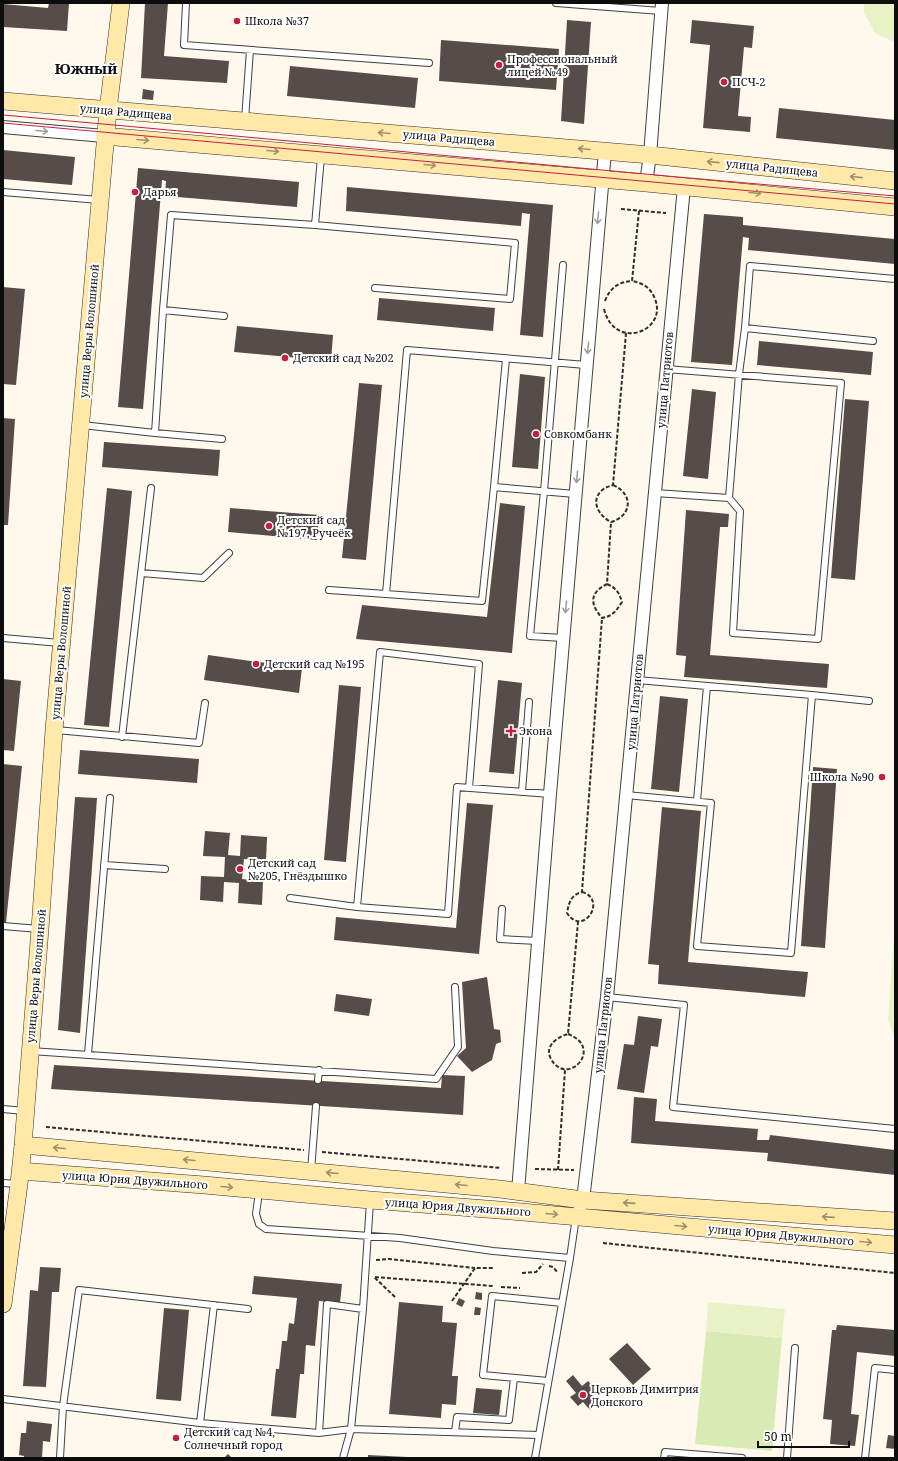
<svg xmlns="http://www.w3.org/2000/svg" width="898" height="1461" font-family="'Noto Serif',serif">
<rect width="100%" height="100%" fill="#fff9ed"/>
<path fill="#d9ebb5" d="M 706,1331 L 782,1338 L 772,1451 L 695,1444 Z"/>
<path fill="#e9f2c7" d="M 864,3 L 895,3 L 895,42 L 876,34 L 864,13 Z
M 895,920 L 895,1038 L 888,1020 Z
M 708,1302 L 785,1309 L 782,1338 L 706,1331 Z"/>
<path fill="#564c49" d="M 49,3 L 69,3 L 67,31 L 3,27 L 3,4 L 48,8 Z
M 145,3 L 168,3 L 164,56 L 229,61 L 227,83 L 141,78 Z
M 567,20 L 591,22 L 584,124 L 561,121 Z
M 692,20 L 754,26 L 752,48 L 744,47 L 738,116 L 751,117 L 750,132 L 703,128 L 710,45 L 690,43 Z
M 441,40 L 559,49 L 556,90 L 439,81 Z
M 290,66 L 418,78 L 415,108 L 287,96 Z
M 143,89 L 154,91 L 153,100 L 142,99 Z
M 779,108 L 895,120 L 895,150 L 776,138 Z
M 3,150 L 75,157 L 72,185 L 3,179 Z
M 138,168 L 299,182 L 297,207 L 165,196 L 166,181 L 162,180 L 143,409 L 118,407 Z
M 347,187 L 553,205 L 543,337 L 520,335 L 530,214 L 522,213 L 521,226 L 346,211 Z
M 704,214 L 743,217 L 743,225 L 895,239 L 895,264 L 748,250 L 749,238 L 743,237 L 732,365 L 691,362 Z
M 3,287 L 25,289 L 16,385 L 3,384 Z
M 379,298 L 495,308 L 493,331 L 377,320 Z
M 237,326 L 333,335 L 331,361 L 234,352 Z
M 759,341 L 873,352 L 871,375 L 757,365 Z
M 520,374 L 545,377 L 538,469 L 512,467 Z
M 359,383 L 382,385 L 366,560 L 342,558 Z
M 692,389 L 716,392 L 708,479 L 683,476 Z
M 845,399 L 869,401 L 855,580 L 831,578 Z
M 3,418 L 15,419 L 8,525 L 3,525 Z
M 104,442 L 220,450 L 218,476 L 102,467 Z
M 107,488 L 132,491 L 109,727 L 84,725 Z
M 500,503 L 525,506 L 512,653 L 356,639 L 362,605 L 487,617 Z
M 230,508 L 319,515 L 317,540 L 228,532 Z
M 686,510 L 729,514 L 728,527 L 720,527 L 710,655 L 829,664 L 827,688 L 684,677 L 686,656 L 676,655 Z
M 208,655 L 302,668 L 299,693 L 204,680 Z
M 3,679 L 21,681 L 14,751 L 3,750 Z
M 498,680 L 522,683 L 514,774 L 489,772 Z
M 339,685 L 361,687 L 346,862 L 324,860 Z
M 660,696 L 688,699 L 679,792 L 651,789 Z
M 80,750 L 199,759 L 197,783 L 78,774 Z
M 3,764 L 22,766 L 6,923 L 3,923 Z
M 813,767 L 837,769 L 825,948 L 801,946 Z
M 75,797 L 97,798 L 80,1033 L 58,1030 Z
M 467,803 L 493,805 L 479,954 L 334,940 L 336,917 L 456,928 Z
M 662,807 L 701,811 L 688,962 L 808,972 L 805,997 L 658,984 L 659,965 L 648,964 Z
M 205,831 L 230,833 L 228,855 L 240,856 L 241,835 L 267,837 L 266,861 L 244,859 L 242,879 L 263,881 L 262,905 L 238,903 L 239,883 L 224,882 L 223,902 L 200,900 L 201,876 L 224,877 L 225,857 L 203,856 Z
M 487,977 L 494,1029 L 500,1030 L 501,1042 L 496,1044 L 492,1060 L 472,1072 L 457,1056 L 466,1048 L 462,982 Z
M 336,994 L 372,999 L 369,1016 L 334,1011 Z
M 638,1016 L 662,1019 L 658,1047 L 651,1046 L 644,1093 L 617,1089 L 624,1044 L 634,1045 Z
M 54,1065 L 441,1088 L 442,1075 L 465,1076 L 463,1115 L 51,1089 Z
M 634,1097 L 657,1099 L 655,1121 L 758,1129 L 757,1140 L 769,1140 L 770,1135 L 895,1150 L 895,1175 L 767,1161 L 768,1153 L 631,1143 Z
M 40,1267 L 61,1268 L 59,1292 L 52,1292 L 46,1387 L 23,1386 L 30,1290 L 38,1291 Z
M 254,1276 L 342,1284 L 340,1303 L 319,1301 L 315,1346 L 306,1345 L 304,1374 L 300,1374 L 296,1418 L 271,1416 L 276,1369 L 279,1369 L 282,1341 L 287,1341 L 289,1323 L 294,1324 L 297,1298 L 252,1294 Z
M 476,1292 L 482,1293 L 482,1300 L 475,1299 Z
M 459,1298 L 465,1301 L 462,1307 L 456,1304 Z
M 399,1302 L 443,1306 L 442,1322 L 457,1323 L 452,1376 L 458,1376 L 456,1405 L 442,1404 L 441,1418 L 389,1414 Z
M 475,1307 L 481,1308 L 480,1315 L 474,1315 Z
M 164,1308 L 189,1310 L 181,1401 L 156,1399 Z
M 837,1325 L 895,1330 L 895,1356 L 857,1352 L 851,1414 L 859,1415 L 855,1446 L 830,1444 L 832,1420 L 823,1419 L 832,1330 L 836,1330 Z
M 627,1343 L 651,1369 L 633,1385 L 609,1359 Z
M 573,1375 L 582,1386 L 588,1381 L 597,1391 L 590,1398 L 596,1405 L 590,1410 L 583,1402 L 578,1406 L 570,1397 L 576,1393 L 566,1381 Z
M 476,1388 L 502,1390 L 499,1415 L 473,1413 Z
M 27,1421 L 52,1424 L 50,1442 L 43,1441 L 42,1458 L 24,1458 L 24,1456 L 19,1455 L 21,1433 L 26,1433 Z
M 888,1435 L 895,1436 L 895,1449 L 886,1448 Z
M 228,1454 L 232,1458 L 224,1458 Z
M 368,1455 L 407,1457 L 407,1458 L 368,1458 Z"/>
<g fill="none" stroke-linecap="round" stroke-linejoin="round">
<g stroke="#404040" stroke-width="8">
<path id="lane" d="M 186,3 L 184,45 L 429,63
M 556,3 L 661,11
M 245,120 L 250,50
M 3,192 L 99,200
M 315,225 L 321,157
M 563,265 L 544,491 L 530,636 L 563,638
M 163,310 L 224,316
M 745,328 L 873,341
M 666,369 L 841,383 L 818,639 L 733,633 L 740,511 L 729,498 L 739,374 L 745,328 L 750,266 L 895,279
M 82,425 L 155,433 L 163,310 L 171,215 L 315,225 L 515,243 L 510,299 L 375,288
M 155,433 L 222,439
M 494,487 L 506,359
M 655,493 L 729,498
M 575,494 L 494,487 L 482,601 L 386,594 L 407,350 L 586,365
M 141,573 L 203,578 L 229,553
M 329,590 L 386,594
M 3,638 L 60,643
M 812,695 L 869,701
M 56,730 L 199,743 L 205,703
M 122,737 L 151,488
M 469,788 L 479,664 L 380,652 L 357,907 L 448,914 L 457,787 L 550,794
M 522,792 L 529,702
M 626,795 L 711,803 L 697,946 L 791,953 L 812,695 L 637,680
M 697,801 L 707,686
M 104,865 L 165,869
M 290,898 L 357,907
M 502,909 L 500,939 L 538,941
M 3,926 L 39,929
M 607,997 L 684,1005 L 673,1107 L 895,1129
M 31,1051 L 436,1079 L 458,1047 L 455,987
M 88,1054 L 110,798
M 318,1080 L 319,1070
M 3,1109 L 24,1111
M 311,1171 L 316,1106
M 3,1183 L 18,1184
M 259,1192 L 256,1214 L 259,1224 L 266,1229 L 400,1238 L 493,1251 L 570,1258
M 548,1381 L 483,1375 L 492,1296 L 562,1303
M 3,1399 L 200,1423 L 319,1433 L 351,1429 L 538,1435
M 200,1423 L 214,1305
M 455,1432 L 457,1417 L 509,1420 L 514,1378
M 319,1433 L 327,1304 L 363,1309
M 60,1458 L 63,1406 L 79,1290 L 248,1309
M 343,1458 L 351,1429 L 363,1309 L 370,1202
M 535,1458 L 570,1258 L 576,1217
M 664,1458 L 665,1452 L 742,1458
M 787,1458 L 795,1348
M 865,1458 L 875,1368 L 895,1370"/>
</g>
<g stroke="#404040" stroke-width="14">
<path id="street" d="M 3,127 L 104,136
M 646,183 L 650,155 L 662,3
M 518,1191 L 550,794 L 605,151
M 580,1206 L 583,1200 L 607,997 L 684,187"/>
</g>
<g stroke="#2f2f2f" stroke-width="18">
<path id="secondary" d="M 3,101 L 650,155 L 895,181
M 104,136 L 646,183 L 895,207
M 23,1145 L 500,1189 L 583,1200 L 895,1221
M 20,1171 L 204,1185 L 370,1200 L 499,1210 L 895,1245
M 3,1304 L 19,1184 L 23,1145 L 40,929 L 54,730 L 108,110 L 121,3"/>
</g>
<path stroke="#2f2f2f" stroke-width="2" stroke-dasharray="4 2" stroke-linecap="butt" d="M 621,209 L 666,213
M 605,301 C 610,288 618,282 632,281 L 639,211
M 604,309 C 615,352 668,331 655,299 C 651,288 643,283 632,281
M 613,485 C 634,494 632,516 611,522 C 592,512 590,491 613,485 L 626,333
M 607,584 C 616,588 619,592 622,602 C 616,611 613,616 602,618 C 590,604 589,593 607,584 L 611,522
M 582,892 C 608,899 583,938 567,913 C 569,902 571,895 582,892 L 602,618
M 568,1034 C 605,1048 567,1088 551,1059 C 544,1046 557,1037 568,1034 L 578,922
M 46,1127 L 304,1150
M 322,1152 L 501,1168
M 535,1169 L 574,1170
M 558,1170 L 565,1070
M 603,1243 L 895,1273
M 376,1260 L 389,1259 L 475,1268
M 549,1266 L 553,1267 L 558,1273
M 522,1273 L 536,1272 L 543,1264
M 501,1287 L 520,1288
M 395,1297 L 374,1277 L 493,1286
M 452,1301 L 475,1268 L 493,1268"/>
<use href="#lane" stroke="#fff" stroke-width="6"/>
<use href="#street" stroke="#fff" stroke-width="12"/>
<use href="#secondary" stroke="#ffe8a8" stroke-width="17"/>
<path stroke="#c22040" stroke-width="1" d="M 3,115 C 300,141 597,171 895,196
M 3,123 L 895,204"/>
</g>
<defs><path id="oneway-shaft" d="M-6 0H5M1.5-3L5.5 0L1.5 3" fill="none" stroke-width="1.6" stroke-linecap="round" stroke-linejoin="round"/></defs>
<g stroke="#9e9e9e">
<use href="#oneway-shaft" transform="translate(42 131) rotate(5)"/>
<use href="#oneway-shaft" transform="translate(598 218) rotate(95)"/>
<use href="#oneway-shaft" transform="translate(588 348) rotate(95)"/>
<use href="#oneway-shaft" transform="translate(577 477) rotate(95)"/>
<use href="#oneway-shaft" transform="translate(566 607) rotate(95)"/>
</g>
<g stroke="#9e906a">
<use href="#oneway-shaft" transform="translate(384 133) rotate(-175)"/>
<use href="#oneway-shaft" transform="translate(143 140) rotate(5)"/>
<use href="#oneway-shaft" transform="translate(584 149) rotate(-175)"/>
<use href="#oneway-shaft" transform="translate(273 151) rotate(5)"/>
<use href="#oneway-shaft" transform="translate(713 162) rotate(-174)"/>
<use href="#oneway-shaft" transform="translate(430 165) rotate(5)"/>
<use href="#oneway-shaft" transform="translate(856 177) rotate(-174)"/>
<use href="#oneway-shaft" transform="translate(755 193) rotate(5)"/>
<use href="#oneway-shaft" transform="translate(59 1148) rotate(-175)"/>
<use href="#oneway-shaft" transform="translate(189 1160) rotate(-175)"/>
<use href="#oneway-shaft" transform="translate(332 1173) rotate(-175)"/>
<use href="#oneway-shaft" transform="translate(461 1185) rotate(-175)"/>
<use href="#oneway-shaft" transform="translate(227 1187) rotate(5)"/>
<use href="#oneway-shaft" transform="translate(629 1203) rotate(-176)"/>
<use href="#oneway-shaft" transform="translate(552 1214) rotate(5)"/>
<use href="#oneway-shaft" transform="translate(828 1217) rotate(-176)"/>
<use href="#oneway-shaft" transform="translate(681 1226) rotate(5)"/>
<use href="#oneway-shaft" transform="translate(866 1242) rotate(5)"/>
</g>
<g fill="#c22040" stroke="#fff" stroke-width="1.5">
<circle cx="237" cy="21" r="4"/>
<circle cx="499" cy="65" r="4"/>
<circle cx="724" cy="82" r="4"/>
<circle cx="135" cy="192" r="4"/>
<circle cx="285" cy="358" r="4"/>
<circle cx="536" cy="434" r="4"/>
<circle cx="269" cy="526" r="4"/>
<circle cx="256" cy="664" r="4"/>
<path d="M509 725h4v4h4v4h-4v4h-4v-4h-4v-4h4z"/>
<circle cx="882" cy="777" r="4"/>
<circle cx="240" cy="869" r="4"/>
<circle cx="583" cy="1395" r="4"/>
<circle cx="176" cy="1438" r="4"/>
</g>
<g text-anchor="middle" stroke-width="4" stroke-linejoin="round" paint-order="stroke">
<g font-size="11" fill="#0d0d0d" stroke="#fff" text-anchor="start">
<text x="245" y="25">Школа №37</text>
<text x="507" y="63">Профессиональный<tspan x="507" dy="13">лицей №49</tspan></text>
<text x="732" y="86">ПСЧ-2</text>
<text x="143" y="196">Дарья</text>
<text x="293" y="362">Детский сад №202</text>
<text x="544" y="438">Совкомбанк</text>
<text x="277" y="524">Детский сад<tspan x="277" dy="13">№197, Ручеёк</tspan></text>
<text x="264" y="668">Детский сад №195</text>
<text x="519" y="735">Экона</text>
<text x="874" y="781" text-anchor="end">Школа №90</text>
<text x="248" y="867">Детский сад<tspan x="248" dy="13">№205, Гнёздышко</tspan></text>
<text x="591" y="1393">Церковь Димитрия<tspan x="591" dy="13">Донского</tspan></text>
<text x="184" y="1436">Детский сад №4,<tspan x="184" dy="13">Солнечный город</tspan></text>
</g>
<g font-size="11" fill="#0d0d0d" stroke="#fff">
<text transform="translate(126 112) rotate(5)" y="4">улица Радищева</text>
<text transform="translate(449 138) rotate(5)" y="4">улица Радищева</text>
<text transform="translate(772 168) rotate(6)" y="4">улица Радищева</text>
<text transform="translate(89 331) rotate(-85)" y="4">улица Веры Волошиной</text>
<text transform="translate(665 380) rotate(-85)" y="4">улица Патриотов</text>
<text transform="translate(61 653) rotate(-85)" y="4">улица Веры Волошиной</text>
<text transform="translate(635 702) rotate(-85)" y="4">улица Патриотов</text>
<text transform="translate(36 976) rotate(-85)" y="4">улица Веры Волошиной</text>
<text transform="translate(603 1025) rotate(-84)" y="4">улица Патриотов</text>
<text transform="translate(135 1180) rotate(4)" y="4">улица Юрия Двужильного</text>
<text transform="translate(458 1207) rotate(4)" y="4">улица Юрия Двужильного</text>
<text transform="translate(781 1235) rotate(5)" y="4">улица Юрия Двужильного</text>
</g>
<g font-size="15" font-weight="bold" fill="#0d0d0d" stroke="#fff">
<text x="86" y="74">Южный</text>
</g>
</g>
<rect width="898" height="1461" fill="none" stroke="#0d0d0d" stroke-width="8"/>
<path d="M758 1441v6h91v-6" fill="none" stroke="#0d0d0d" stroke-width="2"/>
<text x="764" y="1441" font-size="12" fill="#0d0d0d" stroke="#ffffff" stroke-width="3" paint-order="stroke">50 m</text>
</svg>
